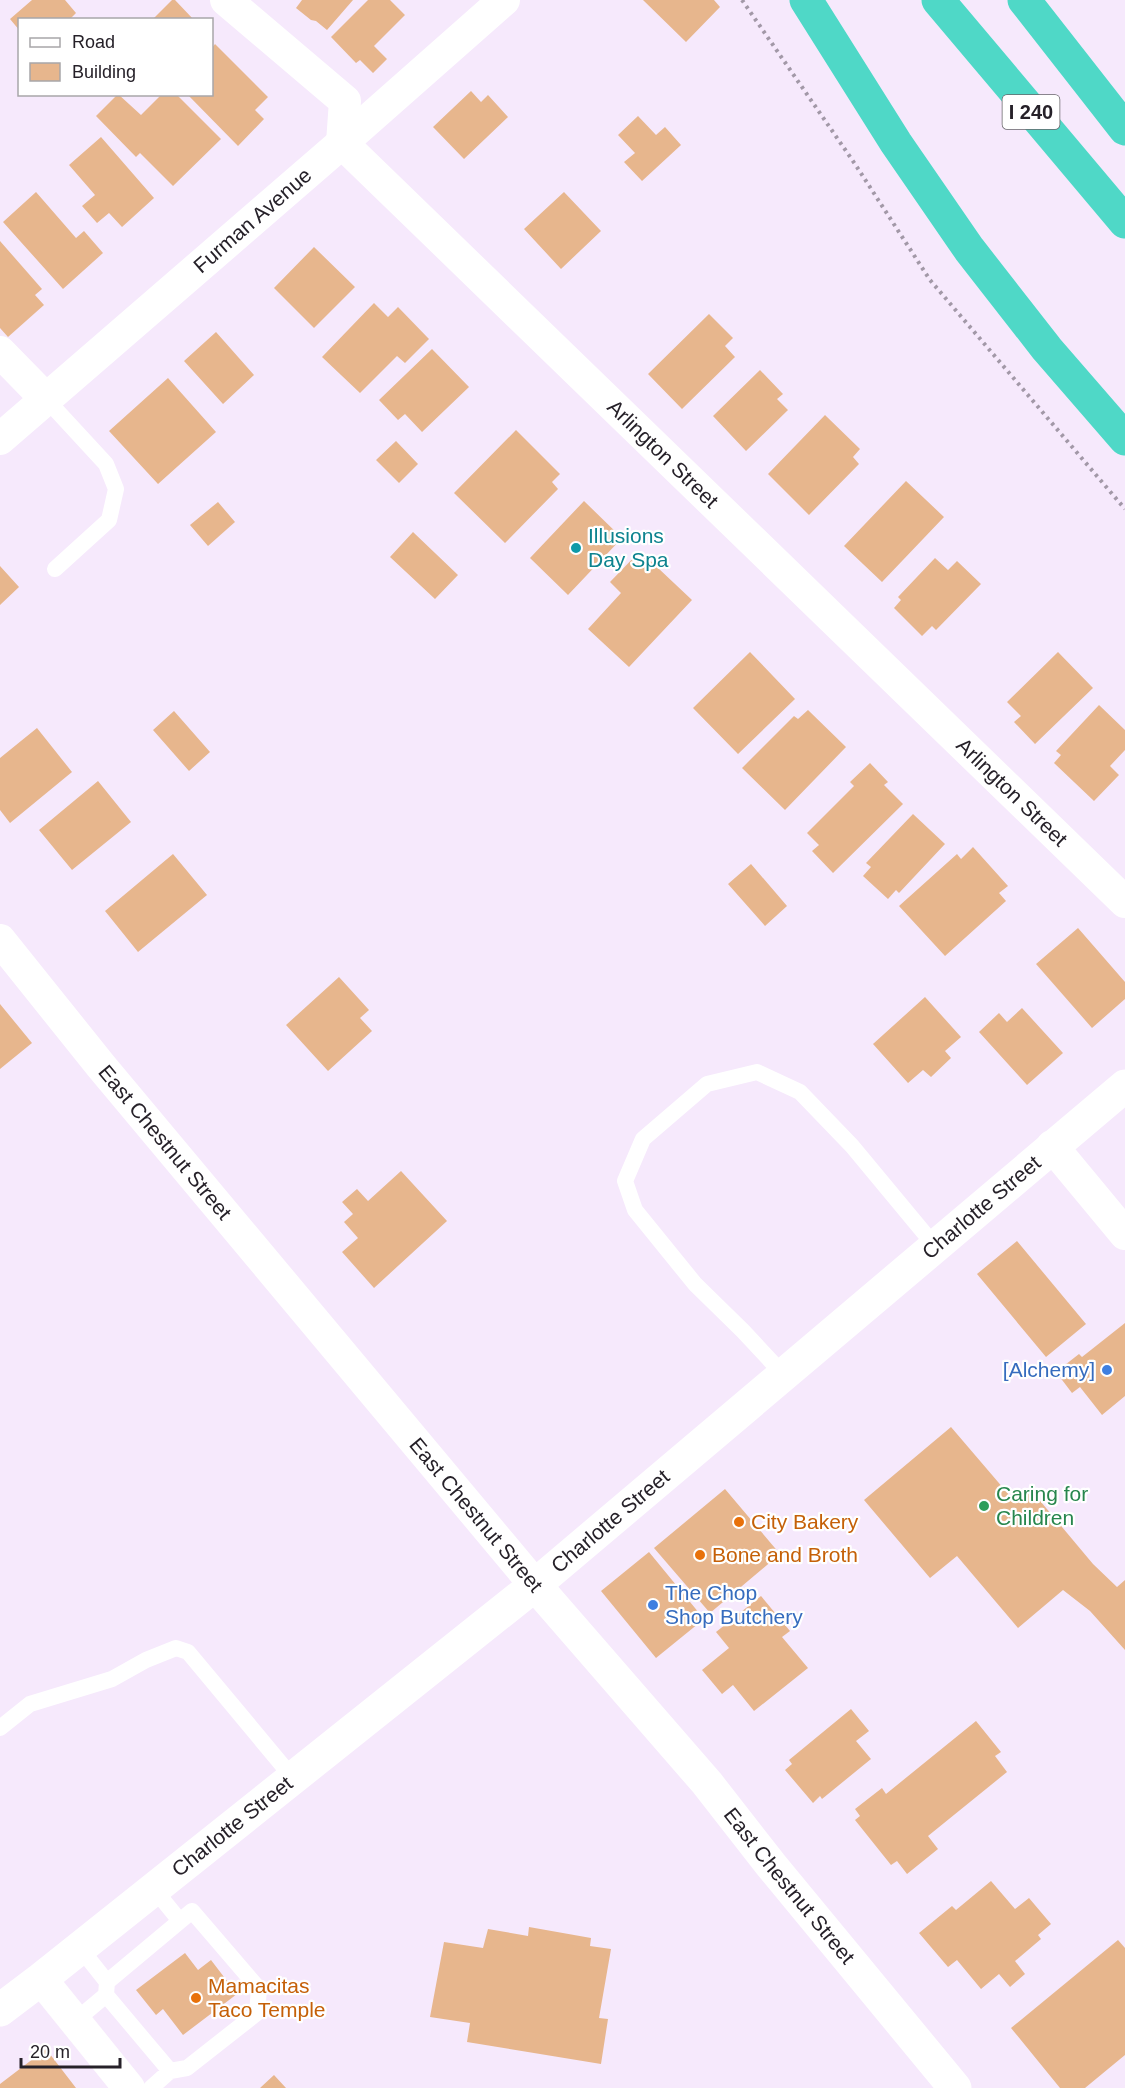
<svg xmlns="http://www.w3.org/2000/svg" width="1125" height="2088" font-family="Helvetica,sans-serif">
<rect width="100%" height="100%" fill="#f6e9fc"/>
<path fill="#e7b68d" d="M 32,0 L 65,0 L 76,13 L 69,20 L 20,20 L 20,31 L 10,19 Z
M 172,0 L 175,0 L 194,20 L 152,20 Z
M 302,0 L 353,0 L 327,30 L 316,21 L 311,20 L 296,8 Z
M 368,0 L 390,0 L 405,15 L 374,46 L 387,59 L 373,73 L 360,60 L 356,63 L 331,37 Z
M 643,0 L 714,0 L 720,7 L 686,42 Z
M 215,44 L 268,97 L 255,110 L 264,119 L 238,146 L 187,94 L 212,94 L 212,48 Z
M 471,91 L 481,102 L 488,95 L 508,117 L 464,159 L 433,127 Z
M 118,94 L 141,115 L 162,94 L 176,94 L 221,139 L 173,186 L 140,153 L 136,157 L 96,116 Z
M 638,116 L 656,135 L 665,127 L 681,145 L 642,181 L 624,162 L 635,153 L 618,135 Z
M 101,137 L 154,198 L 122,227 L 109,213 L 97,223 L 82,206 L 95,195 L 69,165 Z
M 36,192 L 76,238 L 84,231 L 103,253 L 63,289 L 3,222 Z
M 564,192 L 601,231 L 561,269 L 524,229 Z
M 0,241 L 42,289 L 35,295 L 44,305 L 8,337 L 0,328 Z
M 314,247 L 355,287 L 314,328 L 274,288 Z
M 374,303 L 388,317 L 398,307 L 429,339 L 405,363 L 397,356 L 360,393 L 322,357 Z
M 709,314 L 733,338 L 725,346 L 735,357 L 682,409 L 648,374 Z
M 216,332 L 254,375 L 223,404 L 184,361 Z
M 432,349 L 469,387 L 422,432 L 405,414 L 398,420 L 379,400 Z
M 760,370 L 783,394 L 777,399 L 788,410 L 746,451 L 713,416 Z
M 168,378 L 216,432 L 158,484 L 109,431 Z
M 825,415 L 860,449 L 853,457 L 859,464 L 809,515 L 768,474 Z
M 516,430 L 560,474 L 552,482 L 558,489 L 505,543 L 454,493 Z
M 396,441 L 418,464 L 399,483 L 376,460 Z
M 906,481 L 944,517 L 882,582 L 844,546 Z
M 584,501 L 622,538 L 568,595 L 530,558 Z
M 218,502 L 235,522 L 208,546 L 190,525 Z
M 413,532 L 458,575 L 435,599 L 390,557 Z
M 640,551 L 692,600 L 629,667 L 588,629 L 621,593 L 610,582 Z
M 935,558 L 948,570 L 957,561 L 981,584 L 936,630 L 932,626 L 922,636 L 894,608 L 901,600 L 898,597 Z
M 0,566 L 19,587 L 0,605 Z
M 750,652 L 795,699 L 738,754 L 693,708 Z
M 1058,652 L 1093,688 L 1035,744 L 1014,722 L 1021,716 L 1007,702 Z
M 1099,705 L 1125,730 L 1125,750 L 1110,766 L 1119,775 L 1094,801 L 1054,763 L 1061,755 L 1056,751 Z
M 808,710 L 846,747 L 785,810 L 742,768 L 794,716 L 798,719 Z
M 174,711 L 210,752 L 189,771 L 153,730 Z
M 37,728 L 72,772 L 10,823 L 0,810 L 0,758 Z
M 870,763 L 888,782 L 884,785 L 903,804 L 833,873 L 812,851 L 819,845 L 807,833 L 854,786 L 850,782 Z
M 98,781 L 131,822 L 72,870 L 39,830 Z
M 913,814 L 945,844 L 899,893 L 896,890 L 888,899 L 863,876 L 871,867 L 866,863 Z
M 973,847 L 1008,886 L 999,893 L 1006,901 L 945,956 L 899,906 L 957,854 L 961,859 Z
M 173,854 L 207,895 L 138,952 L 105,911 Z
M 751,864 L 787,906 L 765,926 L 728,884 Z
M 1078,928 L 1125,982 L 1125,999 L 1092,1028 L 1036,964 Z
M 339,977 L 369,1010 L 360,1018 L 372,1031 L 328,1071 L 286,1025 Z
M 925,997 L 961,1037 L 945,1051 L 951,1058 L 931,1077 L 923,1070 L 908,1083 L 873,1044 Z
M 0,1004 L 32,1043 L 0,1069 Z
M 1022,1008 L 1063,1053 L 1027,1085 L 979,1032 L 999,1013 L 1007,1022 Z
M 401,1171 L 447,1221 L 374,1288 L 342,1252 L 358,1238 L 344,1222 L 353,1214 L 342,1202 L 357,1189 L 368,1201 Z
M 1017,1241 L 1086,1324 L 1046,1357 L 977,1274 Z
M 1125,1323 L 1125,1396 L 1102,1415 L 1080,1387 L 1072,1393 L 1056,1372 L 1079,1354 L 1082,1357 Z
M 951,1427 L 1016,1503 L 1031,1490 L 1093,1564 L 1117,1587 L 1125,1580 L 1125,1650 L 1090,1611 L 1063,1590 L 1018,1628 L 957,1556 L 930,1578 L 864,1500 Z
M 725,1489 L 780,1554 L 710,1613 L 654,1548 Z
M 649,1552 L 704,1619 L 656,1658 L 601,1591 Z
M 761,1596 L 790,1631 L 782,1637 L 808,1668 L 754,1711 L 733,1685 L 722,1694 L 702,1670 L 729,1648 L 716,1632 Z
M 851,1709 L 869,1731 L 856,1741 L 871,1759 L 822,1799 L 820,1796 L 813,1803 L 785,1770 L 792,1764 L 789,1760 Z
M 976,1721 L 1001,1752 L 995,1756 L 1007,1772 L 928,1836 L 938,1849 L 907,1874 L 897,1861 L 891,1865 L 855,1820 L 860,1816 L 855,1809 L 882,1788 L 886,1794 Z
M 991,1881 L 1015,1909 L 1029,1898 L 1051,1924 L 1038,1935 L 1041,1939 L 1015,1961 L 1025,1974 L 1010,1987 L 999,1974 L 981,1989 L 957,1960 L 948,1967 L 919,1933 L 952,1906 L 956,1910 Z
M 529,1927 L 591,1938 L 590,1946 L 611,1949 L 599,2018 L 608,2019 L 601,2064 L 467,2042 L 470,2023 L 430,2017 L 444,1942 L 483,1948 L 488,1929 L 528,1936 Z
M 1118,1940 L 1125,1948 L 1125,2055 L 1085,2088 L 1060,2088 L 1011,2028 Z
M 185,1953 L 198,1970 L 211,1960 L 237,1994 L 183,2035 L 163,2009 L 156,2015 L 136,1990 Z
M 46,2049 L 76,2088 L 0,2088 L 0,2084 Z
M 274,2075 L 286,2088 L 260,2088 Z"/>
<g fill="none" stroke-linecap="round" stroke-linejoin="round">
<path stroke="#a298a7" stroke-width="4" stroke-dasharray="3 4.5" stroke-linecap="butt" d="M 742,0 L 855,164 L 930,280 L 1125,509"/>
<path stroke="#fff" stroke-width="16" d="M 46,399 L 106,464 L 116,489 L 109,520 L 55,569
M 783,1374 L 743,1331 L 695,1284 L 635,1210 L 625,1181 L 643,1139 L 707,1084 L 757,1072 L 800,1092 L 852,1146 L 935,1246
M 0,1728 L 30,1704 L 112,1679 L 146,1660 L 176,1648 L 188,1652 L 293,1778
M 154,1889 L 180,1921
M 80,1948 L 107,1982
M 75,2021 L 106,1995
M 151,2088 L 170,2071 L 187,2068 L 257,2013 L 259,1989 L 192,1911 L 107,1982 L 106,1995 L 170,2071"/>
<g stroke="#fff" stroke-width="32">
<path id="s1" d="M 226,0 L 345,101 L 342,143 L 1125,902"/>
<path d="M 0,352 L 46,399"/>
<path id="s2" d="M 0,439 L 342,143 L 504,0"/>
<path id="s3" d="M 0,940 L 101,1066 L 535,1585"/>
<path d="M 1052,1146 L 1125,1234"/>
<path d="M 41,1979 L 129,2088"/>
</g>
<g stroke="#fff" stroke-width="33">
<path id="s4" d="M 535,1585 L 707,1783 L 771,1865 L 955,2088"/>
<path id="s5" d="M 0,2010 L 41,1979 L 535,1585 L 1125,1086"/>
</g>
<path stroke="#4fd8c7" stroke-width="33" d="M 806,0 L 896,143 L 969,249 L 1047,349 L 1125,439
M 938,0 L 1125,222
M 1024,0 L 1125,129"/>
</g>
<circle fill="#0f9aa8" stroke="#fff" stroke-width="2" cx="576" cy="548" r="6"/>
<g fill="#3f7fe0" stroke="#fff" stroke-width="2">
<circle cx="1107" cy="1370" r="6"/>
<circle cx="653" cy="1605" r="6"/>
</g>
<circle fill="#2e9e5b" stroke="#fff" stroke-width="2" cx="984" cy="1506" r="6"/>
<g fill="#e8710a" stroke="#fff" stroke-width="2">
<circle cx="739" cy="1522" r="6"/>
<circle cx="700" cy="1555" r="6"/>
<circle cx="196" cy="1998" r="6"/>
</g>
<g text-anchor="middle" stroke-width="4.5" stroke-linejoin="round" paint-order="stroke">
<rect fill="#fff" stroke="#676469" stroke-width="1.5" x="1002.5" y="95" width="57" height="34" rx="4.5"/>
<g font-size="20" font-weight="bold" fill="#262129">
<text x="1031" y="119">I 240</text>
</g>
<g font-size="21" fill="#262129" stroke="#fff">
<text dy="7" stroke="none"><textPath href="#s2" startOffset="334">Furman Avenue</textPath></text>
<text dy="7" stroke="none"><textPath href="#s1" startOffset="645">Arlington Street</textPath></text>
<text dy="7" stroke="none"><textPath href="#s1" startOffset="1131">Arlington Street</textPath></text>
<text dy="7" stroke="none"><textPath href="#s3" startOffset="261">East Chestnut Street</textPath></text>
<text dy="7" stroke="none"><textPath href="#s5" startOffset="1268">Charlotte Street</textPath></text>
<text transform="translate(476 1515) rotate(50)" y="7">East Chestnut Street</text>
<text dy="7" stroke="none"><textPath href="#s5" startOffset="782">Charlotte Street</textPath></text>
<text dy="7" stroke="none"><textPath href="#s5" startOffset="296">Charlotte Street</textPath></text>
<text dy="7" stroke="none"><textPath href="#s4" startOffset="394">East Chestnut Street</textPath></text>
</g>
<g font-size="21" fill="#0d838f" stroke="#fff" text-anchor="start">
<text x="588" y="543">Illusions<tspan x="588" dy="24">Day Spa</tspan></text>
</g>
<g font-size="21" fill="#366cbe" stroke="#fff" text-anchor="end">
<text x="1095" y="1377">[Alchemy]</text>
<text x="665" y="1600" text-anchor="start">The Chop<tspan x="665" dy="24">Shop Butchery</tspan></text>
</g>
<g font-size="21" fill="#27864d" stroke="#fff" text-anchor="start">
<text x="996" y="1501">Caring for<tspan x="996" dy="24">Children</tspan></text>
</g>
<g font-size="21" fill="#c56008" stroke="#fff" text-anchor="start">
<text x="751" y="1529">City Bakery</text>
<text x="712" y="1562">Bone and Broth</text>
<text x="208" y="1993">Mamacitas<tspan x="208" dy="24">Taco Temple</tspan></text>
</g>
</g>
<rect x="18" y="18" width="195" height="78" fill="#ffffff" stroke="#a8a6a9" stroke-width="1.5"/>
<rect x="30" y="38" width="30" height="9" fill="#ffffff" stroke="#a8a6a9" stroke-width="1.5"/>
<text x="72" y="48" font-size="18" fill="#262129">Road</text>
<rect x="30" y="63" width="30" height="18" fill="#e7b68d" stroke="#a8a6a9" stroke-width="1.5"/>
<text x="72" y="78" font-size="18" fill="#262129">Building</text>
<path d="M21 2058v9h99v-9" fill="none" stroke="#262129" stroke-width="3"/>
<text x="30" y="2058" font-size="18" fill="#262129" stroke="#ffffff" stroke-width="4.5" paint-order="stroke">20 m</text>
</svg>
